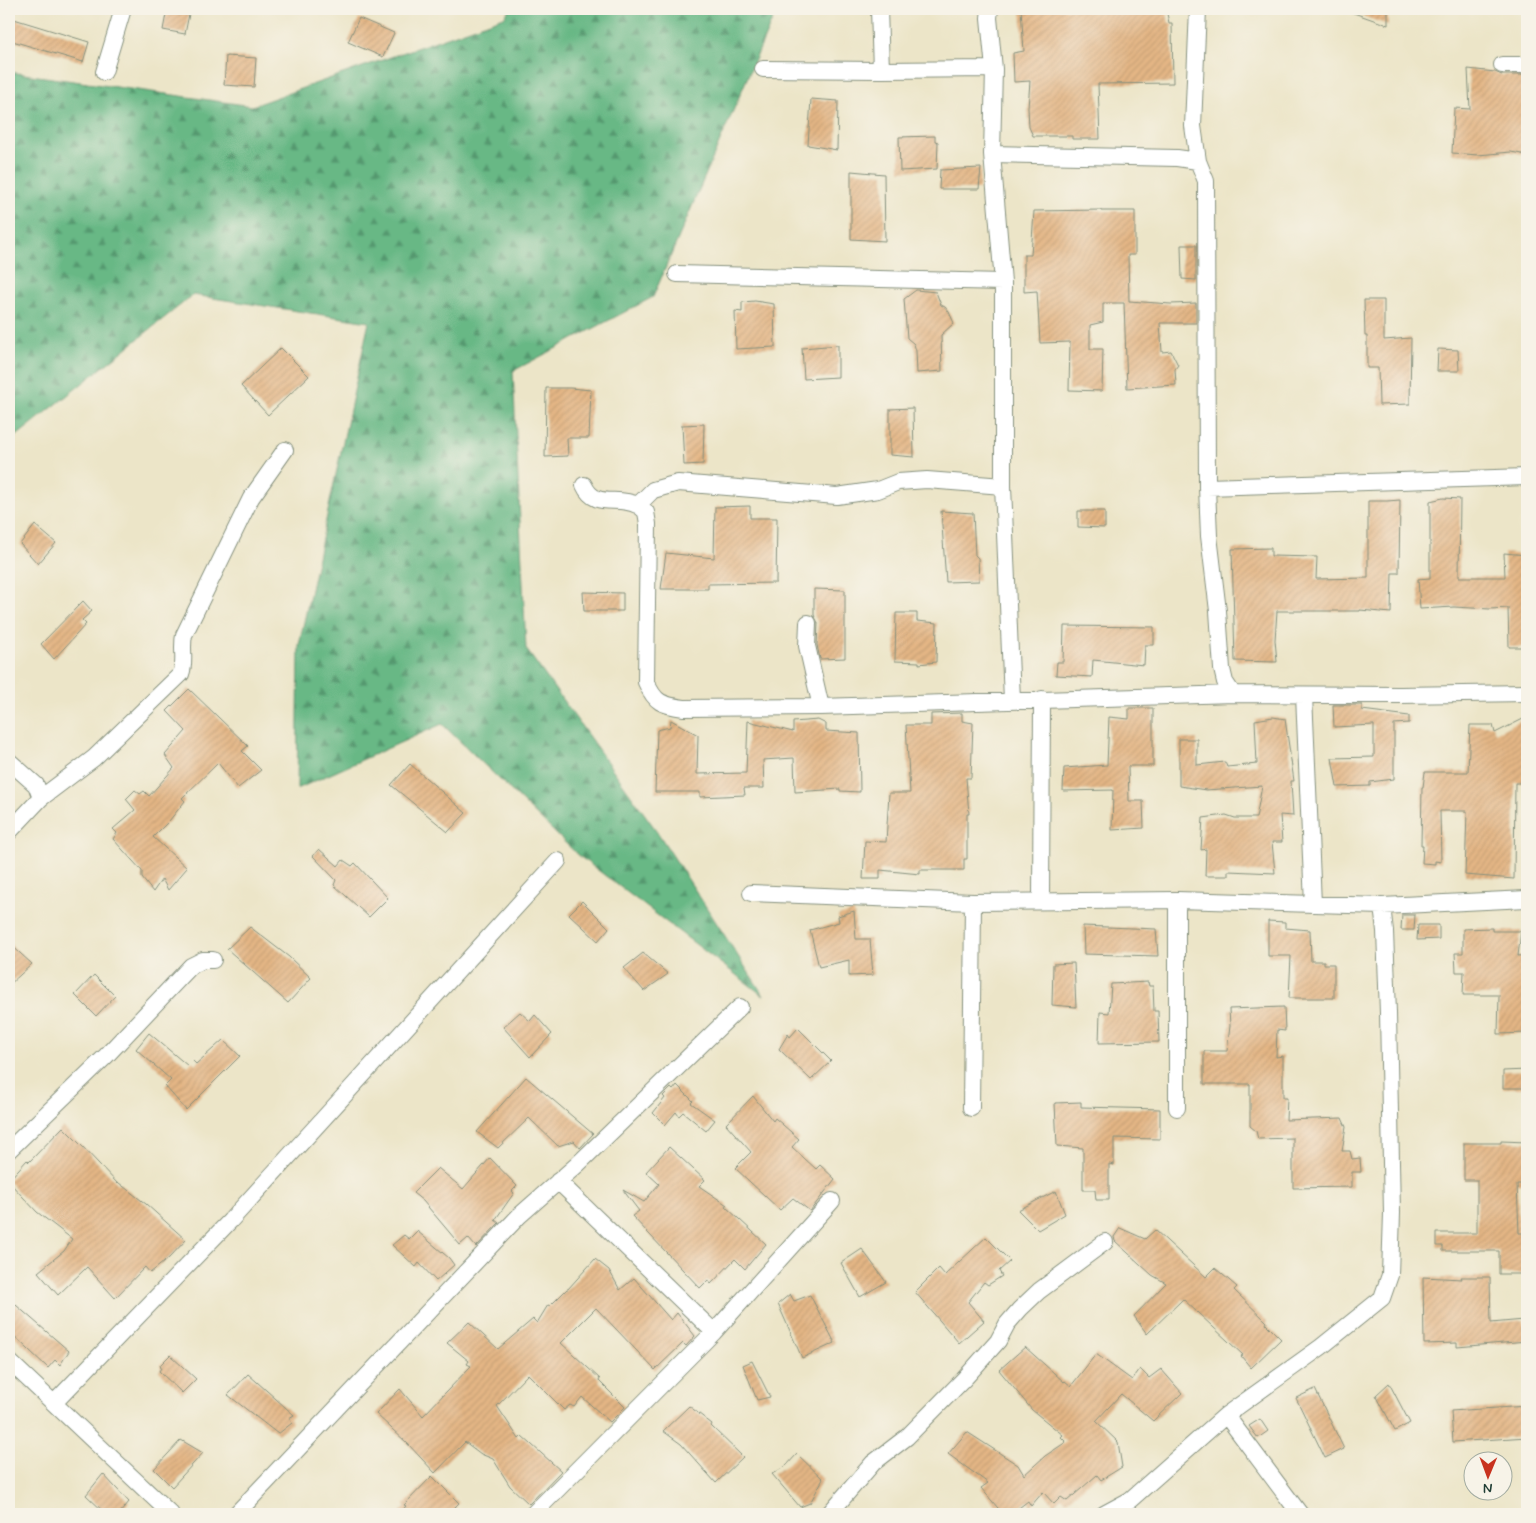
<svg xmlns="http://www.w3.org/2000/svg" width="1536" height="1523" font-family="Mynerve,sans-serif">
<defs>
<pattern id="forest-firs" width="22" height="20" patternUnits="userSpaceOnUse" patternTransform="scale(1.25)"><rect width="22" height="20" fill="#67b885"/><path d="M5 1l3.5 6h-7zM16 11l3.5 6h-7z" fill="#54976e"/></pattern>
<pattern id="building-hatch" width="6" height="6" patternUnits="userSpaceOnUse" patternTransform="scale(1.25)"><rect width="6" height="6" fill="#e4b685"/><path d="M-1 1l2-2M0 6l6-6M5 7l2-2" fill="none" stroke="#c39d73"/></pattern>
</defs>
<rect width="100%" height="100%" fill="#f7f3e8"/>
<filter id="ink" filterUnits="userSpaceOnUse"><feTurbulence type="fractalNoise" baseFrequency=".02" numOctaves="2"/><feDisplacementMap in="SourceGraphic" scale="10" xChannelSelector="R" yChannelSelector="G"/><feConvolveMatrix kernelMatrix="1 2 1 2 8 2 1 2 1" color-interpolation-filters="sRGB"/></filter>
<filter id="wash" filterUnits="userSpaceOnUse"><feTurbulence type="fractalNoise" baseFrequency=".0096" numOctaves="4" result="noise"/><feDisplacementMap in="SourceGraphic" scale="20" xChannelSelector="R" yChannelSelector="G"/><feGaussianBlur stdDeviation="1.12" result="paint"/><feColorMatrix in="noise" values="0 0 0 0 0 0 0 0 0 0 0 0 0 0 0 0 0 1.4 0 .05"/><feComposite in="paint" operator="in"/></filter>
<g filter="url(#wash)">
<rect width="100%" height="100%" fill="#ece5c8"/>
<path fill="url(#forest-firs)" stroke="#437a5c" d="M 510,9 L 778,9 L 773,18 L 653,297 L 513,371 L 526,649 L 656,830 L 764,996 L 578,855 L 442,724 L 297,789 L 299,645 L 369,322 L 193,295 L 9,442 L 9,72 L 252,106 L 504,17 Z"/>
<g id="blocks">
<path fill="url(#building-hatch)" d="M 167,9 L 190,9 L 185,34 L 163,30 Z
M 1021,9 L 1166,9 L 1169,23 L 1172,23 L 1173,83 L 1098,84 L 1100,139 L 1072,139 L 1072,136 L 1033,136 L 1029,127 L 1028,108 L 1030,81 L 1014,82 L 1013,53 L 1024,51 Z
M 1348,9 L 1388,9 L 1388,25 L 1348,11 Z
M 359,18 L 394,33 L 383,57 L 348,42 Z
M 14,19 L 89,42 L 83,62 L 9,40 L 9,35 Z
M 226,56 L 256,58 L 254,87 L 224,85 Z
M 1468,69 L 1495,72 L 1502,75 L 1527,75 L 1527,155 L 1511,152 L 1478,155 L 1452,153 L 1454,108 L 1470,109 Z
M 811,99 L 838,101 L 837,150 L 808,145 Z
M 935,136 L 935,141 L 938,142 L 937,169 L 900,171 L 899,137 Z
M 981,168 L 979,189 L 939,189 L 940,170 Z
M 851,171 L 884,174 L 885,241 L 851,239 Z
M 1101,210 L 1101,211 L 1135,211 L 1135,255 L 1128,255 L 1129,301 L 1171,304 L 1196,303 L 1196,323 L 1160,323 L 1162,352 L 1171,351 L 1178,365 L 1175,369 L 1176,385 L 1127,388 L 1124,303 L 1103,303 L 1103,322 L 1090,325 L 1090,349 L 1103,349 L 1102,391 L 1069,390 L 1070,342 L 1040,343 L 1037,291 L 1024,292 L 1024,255 L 1031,255 L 1034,211 Z
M 1181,245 L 1196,245 L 1196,280 L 1182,279 Z
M 916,290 L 936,292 L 941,305 L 945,307 L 949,312 L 954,323 L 941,335 L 942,371 L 917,373 L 916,351 L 914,344 L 907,338 L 904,299 Z
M 1364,300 L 1384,300 L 1384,340 L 1411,338 L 1410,404 L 1379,405 L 1378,368 L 1367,368 L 1367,336 L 1365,336 Z
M 755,301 L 774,304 L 775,347 L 736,349 L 735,311 L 742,312 L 742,302 Z
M 838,345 L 838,377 L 804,379 L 802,348 Z
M 281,348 L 309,376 L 268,415 L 241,386 Z
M 1438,349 L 1458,350 L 1459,371 L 1437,371 Z
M 546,388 L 570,388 L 591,390 L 589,438 L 567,438 L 568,456 L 545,457 Z
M 913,408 L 914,457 L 890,455 L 890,409 Z
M 704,424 L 703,464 L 684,465 L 682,425 Z
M 1443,498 L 1460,499 L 1459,577 L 1505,577 L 1504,553 L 1527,555 L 1527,647 L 1509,647 L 1508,608 L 1490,609 L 1454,607 L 1420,609 L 1418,579 L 1430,578 L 1430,501 Z
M 1400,500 L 1399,573 L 1392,573 L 1391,613 L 1360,610 L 1360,611 L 1277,611 L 1275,640 L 1277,662 L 1235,661 L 1232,549 L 1271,548 L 1271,556 L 1317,557 L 1316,579 L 1368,578 L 1368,501 L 1387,501 Z
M 750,506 L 750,518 L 777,518 L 776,583 L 708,584 L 708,589 L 661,589 L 666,553 L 714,558 L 715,507 Z
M 941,511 L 973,513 L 975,555 L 978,558 L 979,581 L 946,582 Z
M 1078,511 L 1105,511 L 1105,528 L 1078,527 Z
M 35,525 L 56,543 L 38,564 L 20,544 Z
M 814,589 L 845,590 L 845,658 L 820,659 L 817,645 L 818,623 L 814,615 Z
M 583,592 L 623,593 L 623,611 L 584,611 Z
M 83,601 L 92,611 L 82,620 L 86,624 L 54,659 L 41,644 Z
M 896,613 L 917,613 L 917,621 L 937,623 L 936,662 L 919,664 L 919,662 L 895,661 Z
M 1064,626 L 1154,627 L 1154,645 L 1145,645 L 1144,665 L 1093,660 L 1092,677 L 1056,675 L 1057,662 L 1063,662 Z
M 189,689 L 248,746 L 242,751 L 261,770 L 238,788 L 218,763 L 182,798 L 185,801 L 169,821 L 153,837 L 187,868 L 168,890 L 162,879 L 153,892 L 142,878 L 142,871 L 113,839 L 117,833 L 113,829 L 135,810 L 126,799 L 135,790 L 140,794 L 144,791 L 149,796 L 174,768 L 165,755 L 186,731 L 167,711 Z
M 1333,705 L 1362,705 L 1362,710 L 1409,716 L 1409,723 L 1394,724 L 1394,779 L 1370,782 L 1370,786 L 1337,787 L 1332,758 L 1374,757 L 1374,725 L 1334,727 Z
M 1129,708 L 1153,708 L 1153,766 L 1128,766 L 1129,801 L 1143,801 L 1144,828 L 1112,830 L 1113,790 L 1063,791 L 1064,768 L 1107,765 L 1109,717 L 1129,719 Z
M 962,713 L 962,721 L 973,723 L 971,778 L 966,778 L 969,814 L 967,814 L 967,859 L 964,859 L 964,870 L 920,870 L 920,874 L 880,870 L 880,879 L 863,879 L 865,841 L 886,842 L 889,793 L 910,793 L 906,725 L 931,725 L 931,714 Z
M 1273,717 L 1285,719 L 1294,781 L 1291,781 L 1293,816 L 1280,815 L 1282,842 L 1272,842 L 1275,873 L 1228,871 L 1228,876 L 1205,876 L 1206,849 L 1201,850 L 1203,818 L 1226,815 L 1235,818 L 1256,818 L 1262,786 L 1206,790 L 1179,786 L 1179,739 L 1197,739 L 1197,765 L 1225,762 L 1227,767 L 1257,764 L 1255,720 Z
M 1527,717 L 1527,783 L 1515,783 L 1514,879 L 1465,875 L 1467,811 L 1440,811 L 1441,862 L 1435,861 L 1435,864 L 1422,863 L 1423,845 L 1421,845 L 1422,787 L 1423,787 L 1425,772 L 1468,772 L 1470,725 L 1493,725 L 1495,733 Z
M 671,720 L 698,735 L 697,774 L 746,773 L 748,721 L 793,732 L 793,722 L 818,720 L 826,724 L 826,731 L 859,733 L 860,792 L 840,791 L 840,789 L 795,792 L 794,758 L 763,760 L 764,788 L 744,788 L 745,795 L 700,797 L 700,792 L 655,792 L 657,730 L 670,727 Z
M 410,764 L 466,813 L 448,832 L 391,785 Z
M 319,849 L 338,866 L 343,860 L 352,866 L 355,863 L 388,898 L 369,917 L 334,885 L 336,880 L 313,856 Z
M 582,901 L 609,928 L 598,941 L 569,914 Z
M 854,911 L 856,939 L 870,939 L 873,975 L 849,976 L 849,960 L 819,967 L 810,930 L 839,922 L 838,916 Z
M 1402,915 L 1415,915 L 1414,930 L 1401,930 Z
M 1268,921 L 1285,922 L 1285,928 L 1310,930 L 1311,961 L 1324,961 L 1324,964 L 1334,964 L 1334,998 L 1289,998 L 1291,956 L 1268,956 Z
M 1418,925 L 1439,925 L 1439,939 L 1417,940 Z
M 1083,926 L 1156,929 L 1158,956 L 1084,954 Z
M 250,927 L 289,957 L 311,978 L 288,1003 L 227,949 Z
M 1492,928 L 1492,931 L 1521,931 L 1518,956 L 1527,955 L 1527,1033 L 1498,1034 L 1499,995 L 1463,995 L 1464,972 L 1456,972 L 1455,953 L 1463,953 L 1463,929 Z
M 9,943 L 32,964 L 9,985 Z
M 643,953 L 668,974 L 644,991 L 624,968 Z
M 1074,963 L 1076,1007 L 1052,1005 L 1053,964 Z
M 94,975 L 115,996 L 96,1016 L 75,995 Z
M 1148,982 L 1149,986 L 1153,986 L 1154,1011 L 1158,1011 L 1159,1042 L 1099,1043 L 1100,1012 L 1109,1013 L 1111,984 Z
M 1284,1007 L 1285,1031 L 1277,1030 L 1276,1057 L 1283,1056 L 1283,1098 L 1287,1098 L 1286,1120 L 1342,1118 L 1346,1127 L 1342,1151 L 1350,1151 L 1352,1159 L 1360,1158 L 1361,1172 L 1352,1172 L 1352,1187 L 1293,1188 L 1293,1138 L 1258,1139 L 1256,1131 L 1250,1126 L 1250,1084 L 1204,1084 L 1204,1051 L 1227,1051 L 1230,1026 L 1229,1009 Z
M 520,1012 L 530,1021 L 535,1015 L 552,1034 L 530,1057 L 503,1027 Z
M 798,1028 L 831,1061 L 811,1080 L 779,1049 L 788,1034 L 790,1037 Z
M 149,1033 L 188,1066 L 193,1061 L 196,1064 L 223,1040 L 240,1056 L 186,1110 L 165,1086 L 171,1080 L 136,1049 Z
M 1527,1070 L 1527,1088 L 1503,1088 L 1503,1071 Z
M 526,1077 L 593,1134 L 580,1148 L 574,1141 L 558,1146 L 529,1118 L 498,1148 L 477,1132 Z
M 677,1085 L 693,1101 L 691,1103 L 715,1120 L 706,1131 L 683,1112 L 679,1116 L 676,1112 L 665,1125 L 653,1113 L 665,1098 L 663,1096 L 671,1088 L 673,1090 Z
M 753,1096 L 773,1121 L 775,1118 L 799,1139 L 792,1147 L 816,1169 L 820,1165 L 835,1179 L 810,1211 L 793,1198 L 780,1210 L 735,1168 L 751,1152 L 726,1124 Z
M 1081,1102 L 1081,1107 L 1160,1109 L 1160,1139 L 1114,1138 L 1114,1165 L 1109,1164 L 1109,1200 L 1096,1200 L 1095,1190 L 1083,1190 L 1083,1148 L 1057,1146 L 1055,1103 Z
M 63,1127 L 81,1145 L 118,1184 L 119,1183 L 146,1204 L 186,1240 L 169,1258 L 150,1273 L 145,1267 L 115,1298 L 87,1267 L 58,1295 L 38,1272 L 64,1251 L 72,1239 L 37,1212 L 9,1182 L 9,1180 L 27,1160 L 29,1162 Z
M 1501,1141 L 1527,1142 L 1527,1184 L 1517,1184 L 1519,1233 L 1527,1233 L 1527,1274 L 1499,1274 L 1499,1251 L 1443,1251 L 1443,1246 L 1437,1246 L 1437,1233 L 1477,1233 L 1477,1180 L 1464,1180 L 1464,1143 L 1501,1143 Z
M 669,1147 L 705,1180 L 699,1186 L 727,1205 L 726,1207 L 766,1244 L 745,1269 L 735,1259 L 711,1284 L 708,1280 L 700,1288 L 632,1216 L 639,1211 L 623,1190 L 644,1202 L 659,1184 L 646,1172 Z
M 490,1158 L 517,1186 L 512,1191 L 514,1193 L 495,1220 L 499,1223 L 476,1247 L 468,1238 L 460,1245 L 423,1201 L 413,1193 L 438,1168 L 463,1189 Z
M 1056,1191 L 1065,1214 L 1038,1230 L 1018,1210 Z
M 1120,1228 L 1145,1239 L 1155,1230 L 1206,1277 L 1215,1268 L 1237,1287 L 1234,1290 L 1267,1322 L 1266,1324 L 1281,1339 L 1251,1368 L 1241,1356 L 1243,1355 L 1183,1299 L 1147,1334 L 1134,1316 L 1166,1283 L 1152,1275 L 1115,1241 L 1114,1237 Z
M 417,1231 L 449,1258 L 454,1265 L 436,1281 L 419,1263 L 416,1267 L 392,1245 L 404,1235 L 409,1239 Z
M 986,1237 L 1010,1261 L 999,1271 L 1002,1276 L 988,1285 L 984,1282 L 968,1302 L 984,1321 L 959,1343 L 915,1292 L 939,1268 L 945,1275 Z
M 862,1249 L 886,1282 L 860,1297 L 841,1263 Z
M 595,1259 L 609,1270 L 620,1290 L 634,1278 L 671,1320 L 677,1313 L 695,1336 L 686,1346 L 683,1343 L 655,1370 L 596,1308 L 561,1343 L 600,1379 L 599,1381 L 625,1407 L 610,1422 L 582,1397 L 574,1407 L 570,1405 L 564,1410 L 528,1374 L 497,1406 L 519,1439 L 522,1436 L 561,1471 L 529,1504 L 510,1486 L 493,1459 L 481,1454 L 465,1442 L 435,1473 L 407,1443 L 376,1414 L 400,1389 L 423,1416 L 471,1366 L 467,1364 L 469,1361 L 447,1343 L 469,1322 L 498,1349 L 533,1319 L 537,1323 L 548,1305 L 550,1306 L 567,1289 L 568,1289 Z
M 1423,1277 L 1462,1279 L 1461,1277 L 1490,1277 L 1491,1323 L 1524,1320 L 1525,1325 L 1527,1325 L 1527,1341 L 1457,1347 L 1457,1343 L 1424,1344 Z
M 790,1294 L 794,1301 L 810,1295 L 835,1343 L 802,1358 L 778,1304 Z
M 9,1299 L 69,1351 L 60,1365 L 55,1360 L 48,1368 L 9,1331 Z
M 1025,1347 L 1064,1382 L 1065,1381 L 1071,1386 L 1096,1354 L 1132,1380 L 1140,1369 L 1149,1378 L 1161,1369 L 1182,1393 L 1153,1421 L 1121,1394 L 1096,1421 L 1118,1442 L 1122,1467 L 1101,1480 L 1097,1475 L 1067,1501 L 1061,1497 L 1054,1504 L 1043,1492 L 1031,1506 L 1028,1501 L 1011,1514 L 1003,1514 L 981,1488 L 988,1483 L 948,1454 L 967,1432 L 1018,1465 L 1024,1475 L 1045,1456 L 1066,1442 L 1061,1437 L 1063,1435 L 1032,1410 L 999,1370 Z
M 170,1355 L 196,1379 L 182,1393 L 159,1371 L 161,1368 L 160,1365 Z
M 752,1361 L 770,1397 L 757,1400 L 743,1365 Z
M 248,1374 L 294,1415 L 289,1418 L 292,1423 L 278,1434 L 228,1395 Z
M 1389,1383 L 1410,1423 L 1395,1431 L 1376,1395 Z
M 1315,1389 L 1344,1449 L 1325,1458 L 1296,1398 Z
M 689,1406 L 712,1424 L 711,1426 L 743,1457 L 716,1483 L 681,1444 L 663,1431 Z
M 1527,1406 L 1527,1437 L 1453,1442 L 1451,1411 Z
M 1260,1419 L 1268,1431 L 1258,1438 L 1249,1426 Z
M 181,1440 L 203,1453 L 172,1487 L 154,1469 Z
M 797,1454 L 823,1479 L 810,1503 L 800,1507 L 772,1474 L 786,1466 Z
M 103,1474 L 129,1502 L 119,1514 L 106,1514 L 86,1495 Z
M 432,1476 L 459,1503 L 455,1507 L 460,1514 L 399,1514 L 406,1506 L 404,1505 Z"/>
</g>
</g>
<g filter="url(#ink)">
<use href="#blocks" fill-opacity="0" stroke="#86917e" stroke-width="1"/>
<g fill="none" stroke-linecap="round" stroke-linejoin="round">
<g stroke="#86917e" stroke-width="18">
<path id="minor" d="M 879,9 L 881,70
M 990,9 L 989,18 L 994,69 L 992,154 L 1003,282 L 1003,486 L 1012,700
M 1198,9 L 1193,126 L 1198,161 L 1206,181 L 1207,487 L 1209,536 L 1218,611 L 1222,669 L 1225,682 L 1233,694
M 1502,65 L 1527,65
M 763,69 L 881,70 L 994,69
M 104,72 L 123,9
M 992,154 L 1177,158 L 1198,161
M 677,274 L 1003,282
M 584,485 C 595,510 617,495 637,505 C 640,506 643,509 646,512 L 648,524 L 646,682 C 655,703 662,705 684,708 L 821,707 L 1233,694 L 1400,695 L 1527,693
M 1207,487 L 1527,477
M 638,505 L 653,490 L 678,483 L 837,496 L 878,490 L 898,482 L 927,480 L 1003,486
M 808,623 L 807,646 L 821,707
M 1304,695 L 1313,904
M 9,761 L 36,785 L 41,798
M 9,832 L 41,798 L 94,758 L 181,674 C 186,662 181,649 184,635 L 251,498 L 285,450
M 751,893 L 973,902 L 1177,900 L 1382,906 L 1527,899
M 1041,901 L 1042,699
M 971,1108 L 973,902
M 1177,1108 L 1177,900
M 9,1150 L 106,1056 L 191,966 L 203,960 L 213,960
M 558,1181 L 714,1332
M 9,1361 L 171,1514
M 54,1403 L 230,1221 L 558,861
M 1226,1415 L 1300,1514
M 236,1514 L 519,1216 L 578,1164 L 740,1007
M 533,1514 L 714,1332 L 832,1201
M 829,1514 L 873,1463 L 907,1437 L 964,1379 L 998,1341 L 1007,1324 L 1020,1309 L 1039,1291 L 1105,1242
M 1104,1514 L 1130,1500 L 1226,1415 L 1321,1347 L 1382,1298 L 1390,1275 L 1392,1213 L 1388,1013 L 1385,931 L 1382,906"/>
</g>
<use href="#minor" stroke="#fff" stroke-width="16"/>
</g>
</g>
<rect width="1536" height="1523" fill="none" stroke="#f7f3e8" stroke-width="30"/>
<g transform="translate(1488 1476) rotate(181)"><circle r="24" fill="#f7f3e8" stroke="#a1aaa0"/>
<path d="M0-4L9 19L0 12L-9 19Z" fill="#c8321e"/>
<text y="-8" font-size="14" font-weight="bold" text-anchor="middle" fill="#1f3d34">N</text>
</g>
</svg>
